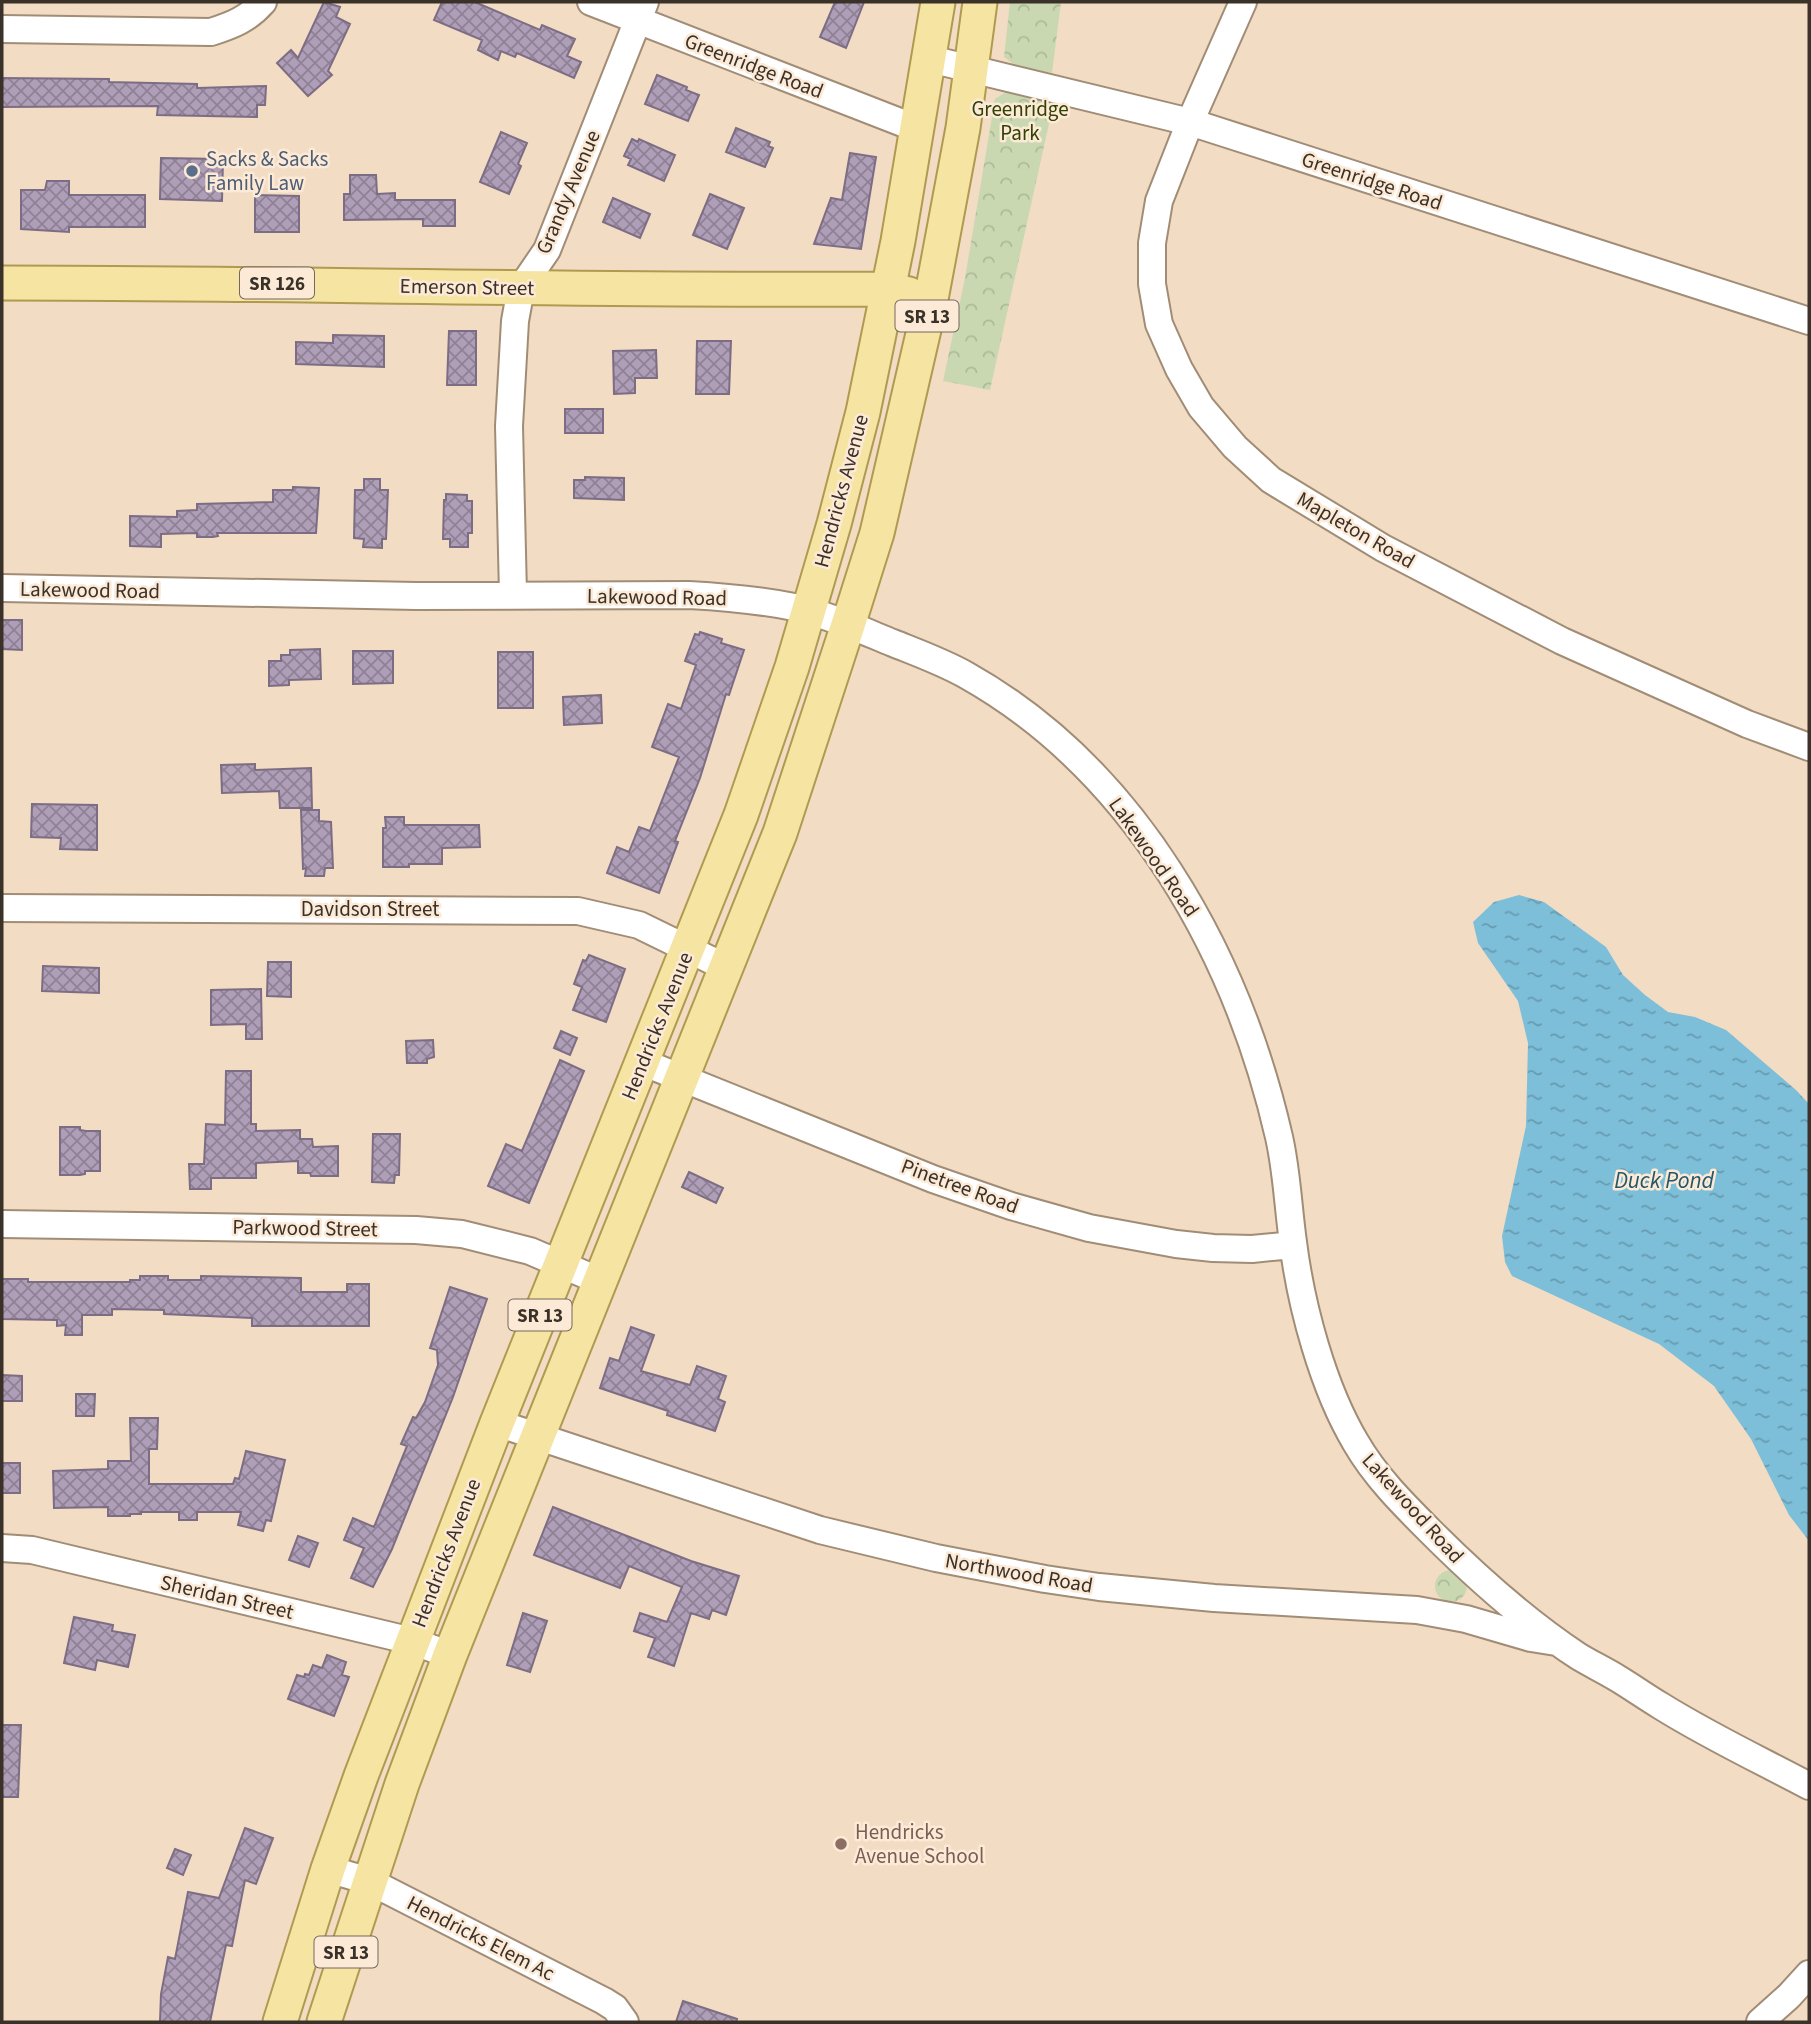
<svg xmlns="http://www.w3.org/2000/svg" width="1811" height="2024" font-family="'Source Sans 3',sans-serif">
<defs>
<pattern id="park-crowns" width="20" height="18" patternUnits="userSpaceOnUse" patternTransform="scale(1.75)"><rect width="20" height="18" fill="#c9d8b1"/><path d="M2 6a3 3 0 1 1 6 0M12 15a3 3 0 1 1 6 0" fill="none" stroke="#adba98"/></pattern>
<pattern id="water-ripples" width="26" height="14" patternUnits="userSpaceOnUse" patternTransform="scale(1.75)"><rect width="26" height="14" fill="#7dbed8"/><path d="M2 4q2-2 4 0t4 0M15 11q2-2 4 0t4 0" fill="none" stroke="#679baf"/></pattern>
<pattern id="building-cross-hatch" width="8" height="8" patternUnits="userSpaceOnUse" patternTransform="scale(1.75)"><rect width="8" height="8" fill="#af9eb7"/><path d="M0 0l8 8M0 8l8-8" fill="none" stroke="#8f8195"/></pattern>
</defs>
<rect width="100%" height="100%" fill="#f2dcc4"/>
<path fill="url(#park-crowns)" d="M 1010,2 L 1061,2 L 1052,73 L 1019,68 L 1004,57 Z
M 1006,92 L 1028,93 L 1054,101 L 990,390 L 943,381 L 965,278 L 995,99 Z
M1435 1586a16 16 0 1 1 32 0a16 16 0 1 1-32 0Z"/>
<path fill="url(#water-ripples)" d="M 1519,895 L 1544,902 L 1606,947 L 1623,975 L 1645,995 L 1668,1012 L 1695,1017 L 1726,1030 L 1796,1090 L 1809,1104 L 1809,1541 L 1789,1515 L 1751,1439 L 1714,1386 L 1659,1344 L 1512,1276 L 1505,1262 L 1502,1236 L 1526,1126 L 1528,1043 L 1518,1001 L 1478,943 L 1473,922 L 1494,902 Z"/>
<path fill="url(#building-cross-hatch)" stroke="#7d6d84" stroke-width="2" d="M 324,2 L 340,7 L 336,17 L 350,24 L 328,71 L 332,75 L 308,96 L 277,63 L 291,50 L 298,58 Z
M 442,2 L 475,2 L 540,30 L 542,25 L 575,39 L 567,56 L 581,62 L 574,78 L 517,53 L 515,57 L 501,51 L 498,60 L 478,50 L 482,40 L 434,20 Z
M 835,2 L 864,2 L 846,48 L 820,37 Z
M 657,75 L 687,87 L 686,90 L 699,95 L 688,121 L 645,104 Z
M 2,78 L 109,79 L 109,82 L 197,84 L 197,88 L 266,86 L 265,105 L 257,105 L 257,117 L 157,115 L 158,106 L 2,107 Z
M 736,128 L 770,142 L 768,146 L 773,148 L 765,167 L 726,152 Z
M 501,132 L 527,143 L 518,164 L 521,166 L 509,194 L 480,182 Z
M 632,139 L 638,142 L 639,139 L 675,155 L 664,181 L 628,165 L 631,159 L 624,156 Z
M 850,153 L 876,157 L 861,249 L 814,244 L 831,198 L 842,200 Z
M 161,158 L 223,159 L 222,201 L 160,199 Z
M 350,175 L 376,175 L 377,194 L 395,193 L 395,200 L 455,200 L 455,226 L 423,226 L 423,219 L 344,220 L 344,194 L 350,194 Z
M 47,181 L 69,181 L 69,195 L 145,195 L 145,227 L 69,227 L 69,232 L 21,229 L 21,190 L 45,190 Z
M 710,194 L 744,208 L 727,249 L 693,235 Z
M 255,195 L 299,196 L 299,232 L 255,232 Z
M 613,198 L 650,214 L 640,238 L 603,222 Z
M 449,331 L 476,331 L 476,385 L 447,385 Z
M 333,335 L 384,336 L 384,367 L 296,364 L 296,342 L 333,343 Z
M 697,341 L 731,341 L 729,394 L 696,394 Z
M 656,350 L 657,378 L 635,378 L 635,393 L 614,394 L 613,351 Z
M 565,409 L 603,409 L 603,433 L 565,433 Z
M 585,477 L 624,478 L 624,500 L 574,498 L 574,480 L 585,480 Z
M 364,479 L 380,479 L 380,490 L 388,490 L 386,539 L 382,539 L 382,548 L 363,547 L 364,539 L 354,538 L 355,490 L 364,490 Z
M 293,487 L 319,488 L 316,533 L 217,533 L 218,536 L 213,537 L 197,537 L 197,533 L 161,534 L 161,547 L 130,546 L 130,516 L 177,517 L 177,511 L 197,510 L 197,504 L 273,502 L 273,490 L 293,490 Z
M 446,494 L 467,495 L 467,501 L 472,501 L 472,533 L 468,533 L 468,547 L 450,547 L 450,539 L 443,539 L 444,500 L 446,500 Z
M 2,620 L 22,620 L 22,650 L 2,649 Z
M 700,632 L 722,639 L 721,643 L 744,650 L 729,695 L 726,694 L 700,778 L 675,841 L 678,842 L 659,893 L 607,873 L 617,847 L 629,852 L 639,827 L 650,831 L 679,757 L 652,747 L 668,704 L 681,709 L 696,665 L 685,661 L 695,634 L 699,635 Z
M 320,649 L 321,679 L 289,680 L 289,685 L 269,686 L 269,661 L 281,661 L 281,655 L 290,655 L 290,650 Z
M 353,651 L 393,651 L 393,683 L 353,684 Z
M 498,652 L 533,652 L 533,708 L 498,708 Z
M 601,695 L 602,723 L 564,725 L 563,697 Z
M 255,764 L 255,770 L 311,768 L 312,808 L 280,808 L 279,791 L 222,793 L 221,765 Z
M 32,804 L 97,805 L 97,850 L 60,849 L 61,838 L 31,837 Z
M 301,810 L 319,810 L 319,821 L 331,822 L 333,868 L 325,868 L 324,876 L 305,876 L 306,868 L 303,869 Z
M 385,817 L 404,817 L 404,825 L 479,825 L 480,847 L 442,848 L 442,864 L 409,864 L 409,867 L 383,867 L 383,828 L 386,828 Z
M 589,955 L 625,969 L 606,1022 L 573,1010 L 582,987 L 574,984 L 583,960 L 586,961 Z
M 268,962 L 291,962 L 291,997 L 267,996 Z
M 43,966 L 99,968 L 99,993 L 42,991 Z
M 261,989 L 262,1039 L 246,1039 L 246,1024 L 211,1025 L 211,990 Z
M 561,1031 L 577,1038 L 570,1055 L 554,1048 Z
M 433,1040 L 434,1057 L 427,1059 L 427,1063 L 407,1063 L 406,1041 Z
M 560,1060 L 584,1071 L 529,1203 L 488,1186 L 506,1144 L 522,1151 Z
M 226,1071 L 251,1071 L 251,1124 L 256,1124 L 256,1131 L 300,1130 L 300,1139 L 312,1139 L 313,1147 L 338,1146 L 338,1176 L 311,1176 L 310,1173 L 298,1173 L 298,1161 L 256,1163 L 256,1178 L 211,1178 L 211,1189 L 190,1189 L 189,1164 L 204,1164 L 206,1124 L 225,1125 Z
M 60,1127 L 80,1127 L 80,1130 L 86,1131 L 100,1131 L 100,1171 L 85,1171 L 85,1174 L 80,1175 L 60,1175 Z
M 373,1134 L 400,1134 L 399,1175 L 395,1175 L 394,1183 L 372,1182 Z
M 689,1172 L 723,1188 L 716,1203 L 682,1187 Z
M 140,1276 L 168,1276 L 168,1280 L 201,1280 L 201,1276 L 301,1278 L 301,1292 L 347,1292 L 347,1284 L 369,1284 L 369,1326 L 252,1326 L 252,1318 L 164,1314 L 164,1310 L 112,1309 L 112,1315 L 82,1315 L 82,1335 L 65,1335 L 66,1325 L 57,1326 L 57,1320 L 2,1319 L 2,1279 L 28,1279 L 28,1282 L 130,1282 L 130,1280 L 140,1280 Z
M 450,1287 L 487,1299 L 453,1397 L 392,1549 L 373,1587 L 351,1578 L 364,1548 L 344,1540 L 353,1518 L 374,1527 L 407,1446 L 401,1444 L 413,1417 L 416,1418 L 425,1402 L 438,1365 L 437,1350 L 430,1348 Z
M 631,1327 L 654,1335 L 641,1371 L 690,1385 L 697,1366 L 726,1376 L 718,1399 L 725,1402 L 715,1431 L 667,1415 L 668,1411 L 600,1388 L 610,1358 L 619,1361 Z
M 2,1375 L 22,1376 L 22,1401 L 2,1401 Z
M 76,1394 L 95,1394 L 94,1416 L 76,1416 Z
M 130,1418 L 158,1418 L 157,1449 L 149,1449 L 149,1484 L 233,1484 L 235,1478 L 239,1479 L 246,1451 L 285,1460 L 271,1521 L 266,1520 L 263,1531 L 238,1525 L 241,1512 L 197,1512 L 197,1520 L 179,1520 L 179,1512 L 141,1512 L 141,1514 L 130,1514 L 130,1516 L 108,1516 L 108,1507 L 54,1508 L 53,1471 L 108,1469 L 108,1461 L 131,1461 Z
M 2,1463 L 20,1463 L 20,1493 L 2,1493 Z
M 553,1507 L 691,1561 L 739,1576 L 726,1615 L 712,1610 L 709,1619 L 691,1613 L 674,1666 L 648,1657 L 655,1638 L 634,1631 L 640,1613 L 667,1622 L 682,1587 L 629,1566 L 620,1588 L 534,1555 Z
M 298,1536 L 318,1543 L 309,1567 L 289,1560 Z
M 523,1613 L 547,1621 L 530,1672 L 507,1665 Z
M 74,1617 L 113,1625 L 112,1631 L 135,1635 L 128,1667 L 97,1660 L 95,1670 L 64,1663 Z
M 327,1655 L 346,1662 L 342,1675 L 349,1677 L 334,1716 L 288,1699 L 297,1675 L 304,1677 L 305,1674 L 309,1675 L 313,1665 L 322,1668 Z
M 2,1725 L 21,1725 L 18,1797 L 2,1797 Z
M 245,1828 L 273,1838 L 256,1884 L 245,1880 L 232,1946 L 226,1945 L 210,2022 L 160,2022 L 161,1994 L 168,1957 L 175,1959 L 188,1892 L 219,1898 Z
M 175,1849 L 191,1855 L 183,1875 L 167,1868 Z
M 683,2001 L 737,2019 L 736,2022 L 676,2022 Z"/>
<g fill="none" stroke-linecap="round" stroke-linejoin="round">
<g stroke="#a18c76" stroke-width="30">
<path id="minor" d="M 591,2 L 918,129
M 1243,2 L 1190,122 L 1159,201 L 1152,243 L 1152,284 L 1159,324 L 1179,369 L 1201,407 L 1235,447 L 1271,480 L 1383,548 L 1562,641 L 1747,724 L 1809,747
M 2,29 L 211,32 C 233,25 248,19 263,2
M 930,59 L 1190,122 L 1809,321
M 2,588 L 416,596 L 689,595 C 724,597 759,600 794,607 C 828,615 861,630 893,643 C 918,653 943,662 966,675 C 1135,770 1237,954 1279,1137 C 1287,1172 1288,1207 1293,1242 C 1301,1306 1323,1388 1356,1443 C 1375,1476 1403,1504 1430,1531 C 1475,1576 1525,1621 1578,1656 C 1591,1664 1604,1670 1617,1678 C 1632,1687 1646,1697 1661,1706 C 1709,1736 1760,1760 1809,1786
M 513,594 L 509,426 L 515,321 L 521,288 L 547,250 L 645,2
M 2,908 L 578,911 L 639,925 L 727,968
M 642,1062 L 933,1179 L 1011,1206 L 1089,1228 L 1176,1244 L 1213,1248 L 1252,1249 L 1293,1245
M 2,1224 L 416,1230 L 462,1234 L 530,1251 L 600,1281
M 497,1423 L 820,1530 L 936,1558 L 1045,1579 L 1099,1587 L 1214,1598 L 1417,1610 L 1466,1619 L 1531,1638 L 1556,1642
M 2,1548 L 32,1550 L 412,1641 L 450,1655
M 328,1869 L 369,1881 L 604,2001 L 615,2008 L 625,2022
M 1760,2022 L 1789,1996 L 1809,1974"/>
</g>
<g stroke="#b09a50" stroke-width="37">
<path id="major" d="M 2,283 C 297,283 593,291 888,289 L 909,294
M 280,2022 L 328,1869 L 361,1776 L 497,1423 L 741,815 L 792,667 L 834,524 L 863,412 L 898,241 L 938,2
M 324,2022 L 402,1784 L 450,1655 L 780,833 L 848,625 L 877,533 L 931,299 L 963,128 L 980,2"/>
</g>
<use href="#minor" stroke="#fff" stroke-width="26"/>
<use href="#major" stroke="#f6e4a3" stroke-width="33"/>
</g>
<circle fill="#5c6f8a" stroke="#fcead7" stroke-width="2.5" cx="192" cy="171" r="7"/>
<circle fill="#8d6e63" stroke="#fcead7" stroke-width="2.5" cx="841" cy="1844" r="7"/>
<g text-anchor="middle" stroke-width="5" stroke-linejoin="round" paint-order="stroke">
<g fill="#fcead7" stroke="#74685c" stroke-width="2">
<rect x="240" y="267.5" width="74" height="31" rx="5"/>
<rect x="895.5" y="300.5" width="63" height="31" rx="5"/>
<rect x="508.5" y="1299.5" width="63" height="31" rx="5"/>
<rect x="314.5" y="1936.5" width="63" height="31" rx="5"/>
</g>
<g font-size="19" font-weight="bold" fill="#3a3128">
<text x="277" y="290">SR 126</text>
<text x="927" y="323">SR 13</text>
<text x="540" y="1322">SR 13</text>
<text x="346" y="1959">SR 13</text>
</g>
<g font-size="21" fill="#3a3128" stroke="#fcead7">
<text transform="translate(754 66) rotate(21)" y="7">Greenridge Road</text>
<text transform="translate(1372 181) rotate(18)" y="7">Greenridge Road</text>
<text transform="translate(568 192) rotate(-67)" y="7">Grandy Avenue</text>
<text transform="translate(467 287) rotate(1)" y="7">Emerson Street</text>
<text transform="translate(841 491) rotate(-75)" y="7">Hendricks Avenue</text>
<text transform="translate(1356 530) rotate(30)" y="7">Mapleton Road</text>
<text transform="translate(90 590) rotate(1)" y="7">Lakewood Road</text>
<text transform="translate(657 597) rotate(1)" y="7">Lakewood Road</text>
<text transform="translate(1154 857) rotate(55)" y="7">Lakewood Road</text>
<text x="370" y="916">Davidson Street</text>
<text transform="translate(657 1026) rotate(-68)" y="7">Hendricks Avenue</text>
<text transform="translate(960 1186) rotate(20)" y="7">Pinetree Road</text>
<text transform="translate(305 1228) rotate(1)" y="7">Parkwood Street</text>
<text transform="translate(1413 1508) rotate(48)" y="7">Lakewood Road</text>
<text transform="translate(446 1553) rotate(-69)" y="7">Hendricks Avenue</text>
<text transform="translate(1019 1573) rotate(10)" y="7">Northwood Road</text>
<text transform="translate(227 1597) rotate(13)" y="7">Sheridan Street</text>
<text transform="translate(481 1938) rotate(27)" y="7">Hendricks Elem Ac</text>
</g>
<g font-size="21" fill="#304102" stroke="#fcead7">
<text x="1020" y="116">Greenridge<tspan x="1020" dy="24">Park</tspan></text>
</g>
<g font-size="21" fill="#4e5e75" stroke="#fcead7" text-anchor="start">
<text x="206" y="166">Sacks &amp; Sacks<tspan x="206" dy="24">Family Law</tspan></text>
</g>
<g font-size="21" fill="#785e54" stroke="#fcead7" text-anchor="start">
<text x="855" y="1839">Hendricks<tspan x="855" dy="24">Avenue School</tspan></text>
</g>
<g font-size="23" font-style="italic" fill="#23576a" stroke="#fcead7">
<text x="1664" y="1188">Duck Pond</text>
</g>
</g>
<rect width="1811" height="2024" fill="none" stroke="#3a3128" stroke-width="7"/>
</svg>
